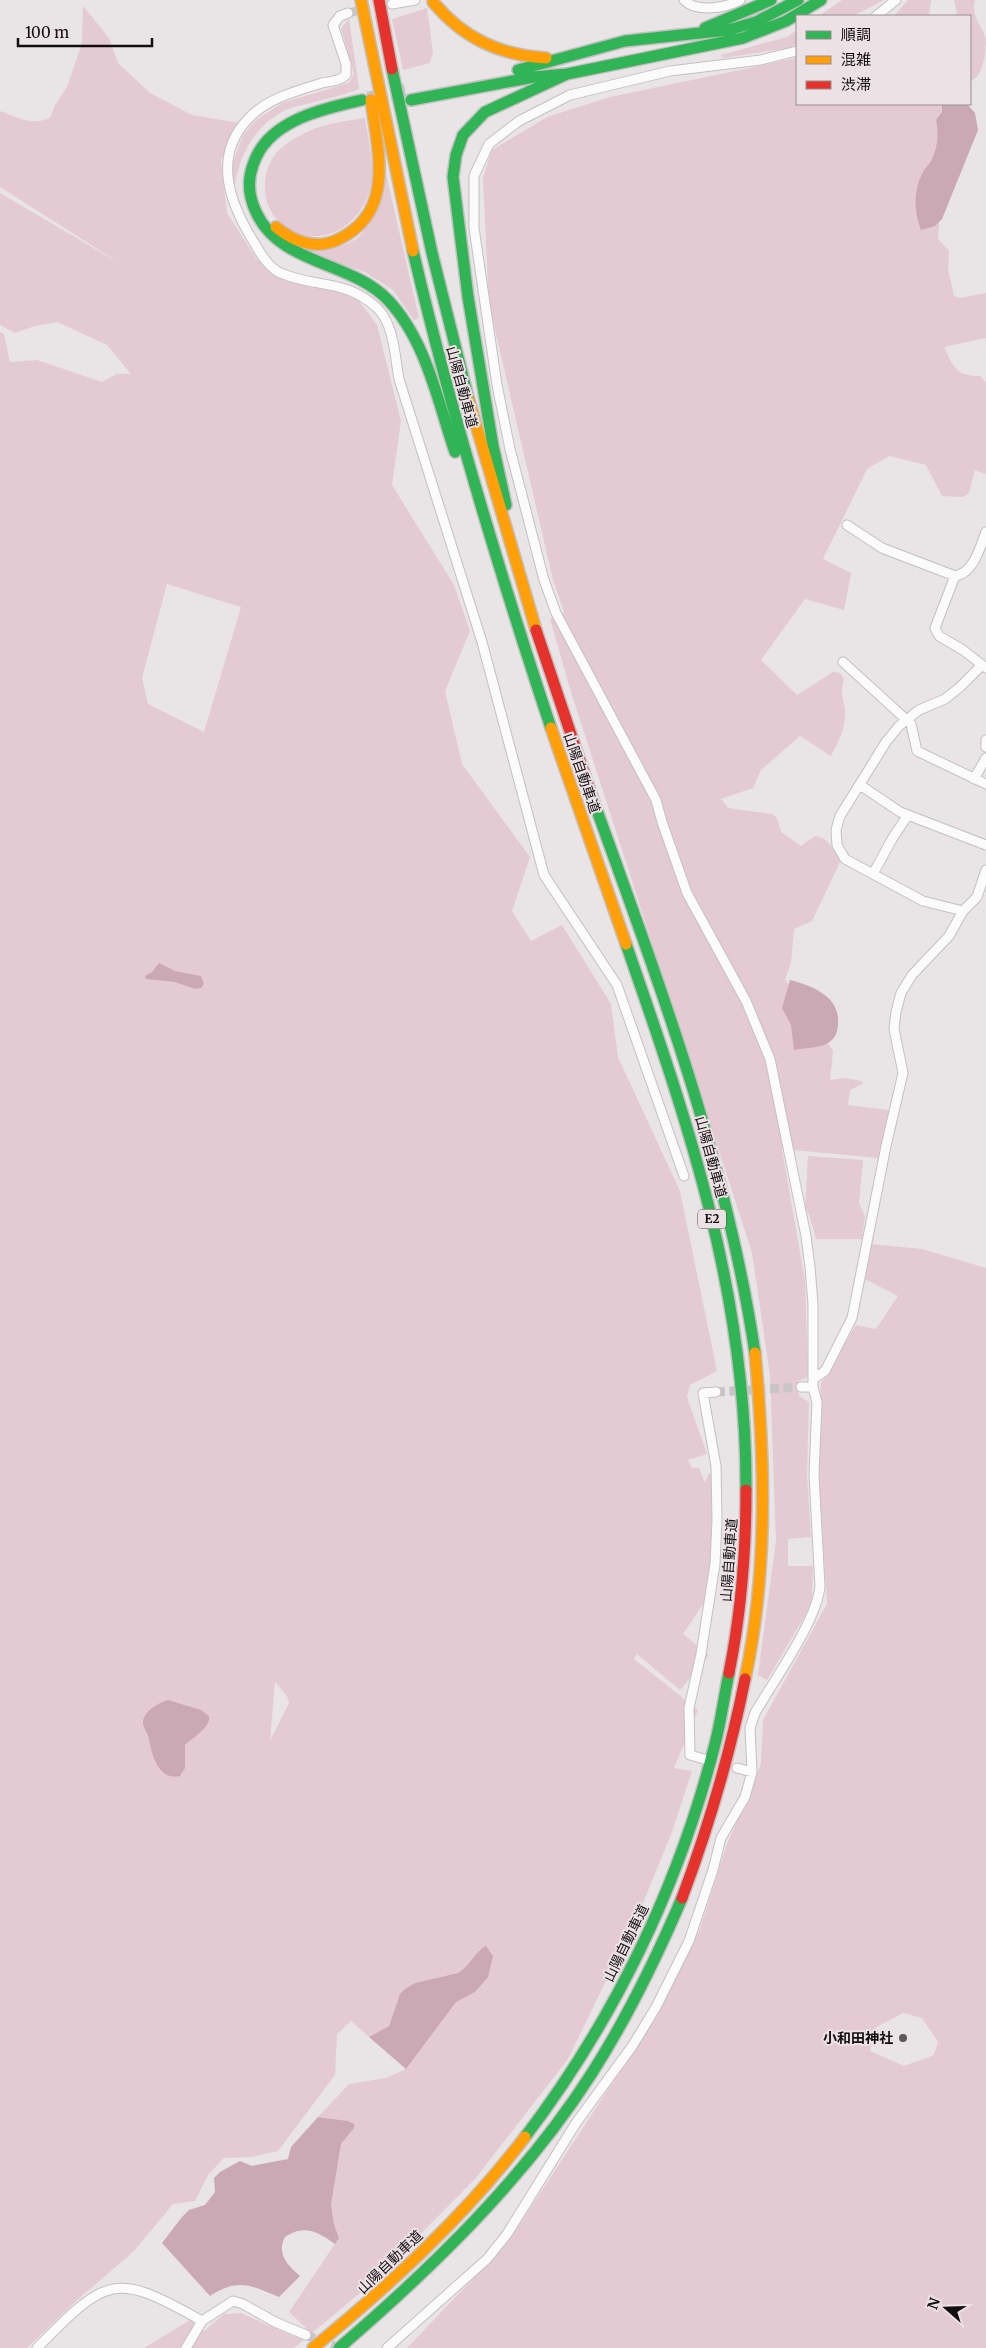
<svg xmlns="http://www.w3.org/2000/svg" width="986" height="2348" font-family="Merriweather,'Noto Sans JP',serif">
<rect width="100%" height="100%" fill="#e9e4e6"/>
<path fill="#e4cbd3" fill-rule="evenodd" d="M 842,0 L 884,0 L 853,16 L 819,16 Z
M 908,0 L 931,0 L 929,16 L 894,16 Z
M 954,0 L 975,0 C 970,20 984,25 986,41 C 986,53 983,78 970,81 L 970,16 L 955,16 L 957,13 Z
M 83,6 L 109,38 L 118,63 L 150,93 L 192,115 L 239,123 L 221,160 L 227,213 L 256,258 L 272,274 L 356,297 L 377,325 L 401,421 L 392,485 L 454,585 L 470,631 L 445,691 L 462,764 L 530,857 L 512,911 L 531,941 L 562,925 L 611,1004 L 618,1057 L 680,1191 L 717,1371 L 690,1385 L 687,1397 L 707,1454 L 688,1460 L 692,1468 L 699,1468 L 705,1483 L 709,1473 L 714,1474 L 716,1518 L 708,1597 L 683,1634 L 709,1655 L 680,1690 L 637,1654 L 634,1659 L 698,1710 L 674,1768 L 692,1771 L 672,1832 L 638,1915 L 568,2059 L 475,2179 L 372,2283 L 294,2348 L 144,2348 L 190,2320 L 204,2331 L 224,2314 L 241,2313 L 295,2337 L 306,2328 L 289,2312 L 339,2238 L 334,2224 L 331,2205 L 341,2144 L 354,2127 L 348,2121 L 318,2117 L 349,2084 L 386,2078 L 406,2069 L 456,2001 L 475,1992 L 480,1949 L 464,1969 L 458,1973 L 415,1983 L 400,1994 L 389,2026 L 369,2037 L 351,2021 L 337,2034 L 335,2075 L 278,2151 L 251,2157 L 224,2158 L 208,2175 L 195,2201 L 173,2204 L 133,2252 L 76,2301 L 27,2348 L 0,2348 L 0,332 L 4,334 L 10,362 L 37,360 L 102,382 L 117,374 L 131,374 L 107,345 L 57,322 L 35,326 L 15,333 L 0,325 L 0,193 L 121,264 L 0,187 L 0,111 C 20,118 30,126 50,118 L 55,105 L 67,87 L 82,43 ZM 167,584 L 241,607 L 204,732 L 148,704 L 142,678 ZM 275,1682 L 287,1696 L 289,1703 L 270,1741 Z
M 427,8 L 433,52 L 430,63 L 403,70 L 392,19 Z
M 349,19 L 359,89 C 343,95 327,99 311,103 C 303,105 295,106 288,109 C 254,125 240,154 234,189 L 232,165 L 243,135 L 256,120 L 282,103 L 349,83 L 354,74 L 341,28 Z
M 797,30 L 797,44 L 788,48 L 723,58 L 721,55 L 787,37 Z
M 797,58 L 797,104 L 947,104 L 938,239 L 949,251 L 948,269 L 954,296 L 960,298 L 986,293 L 986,338 L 944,347 C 954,367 955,376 980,376 L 986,382 L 986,474 L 975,470 L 969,493 L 963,497 L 942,496 L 926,465 L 889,456 L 867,469 L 823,559 L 851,573 L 844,610 L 805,599 L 761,660 L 797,695 L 833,672 L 840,673 L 844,679 C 839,696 845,699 845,714 C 845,731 838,742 831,756 L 800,736 L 761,770 L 753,788 L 721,799 L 728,808 L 772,814 L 777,818 L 781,832 L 801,846 L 815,836 C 829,837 834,851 840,862 L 812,921 L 794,929 L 791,963 L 785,979 L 833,1051 L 830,1080 L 845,1078 L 862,1081 L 862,1084 L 850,1090 L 848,1105 L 889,1110 L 878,1158 L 782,1149 L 805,1281 L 808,1377 L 799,1381 L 799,1396 L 809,1402 L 807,1475 L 811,1537 L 788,1539 L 788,1566 L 813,1566 L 812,1599 L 806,1614 L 767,1680 L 758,1675 L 776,1541 L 770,1375 L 752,1253 L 571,692 L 550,619 L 564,612 L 553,580 L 489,304 L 483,178 L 492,150 L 547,117 L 610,97 Z
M 365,118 C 368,139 375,165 371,186 C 362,227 317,253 282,224 C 260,207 260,172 277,152 C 286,143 298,136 309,131 C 327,123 346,121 365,118 Z
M 385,169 L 419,318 L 414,320 L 393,290 L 365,272 L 298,250 C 318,250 350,250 363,232 C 370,221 380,184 385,169 Z
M 808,1156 L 863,1160 L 859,1203 L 865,1216 L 862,1239 L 816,1239 L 809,1214 L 805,1208 Z
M 871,1244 L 922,1249 L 986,1268 L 986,2348 L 407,2348 L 508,2242 L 655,2018 L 700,1929 L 727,1844 L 761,1764 L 763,1720 L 827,1604 L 818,1468 L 821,1383 L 856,1325 L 876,1329 L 898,1296 L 865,1279 ZM 903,2013 L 922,2018 L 938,2042 L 934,2055 L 904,2066 L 870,2051 L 875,2028 Z"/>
<path fill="#caa8b4" d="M 942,104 L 967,104 L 975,113 L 978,130 L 942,219 L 935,226 L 921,230 C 914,212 913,192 922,174 C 924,169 928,166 931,161 C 938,148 939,134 936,120 L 942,112 Z
M 159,963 L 175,971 L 201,976 L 204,984 L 201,988 L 195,989 L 175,982 L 146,979 L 145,976 L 152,972 Z
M 790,980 C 812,986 840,996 838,1023 C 838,1031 836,1038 828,1043 C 819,1048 804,1048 794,1050 L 791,1025 L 782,1008 Z
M 168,1700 L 201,1710 L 209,1716 C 211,1728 192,1738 185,1745 L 185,1768 L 180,1776 C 158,1781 152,1755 149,1739 C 148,1734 144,1729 143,1724 C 142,1712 158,1703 168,1700 Z
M 486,1946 L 493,1956 L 488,1977 L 475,1992 L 456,2002 L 406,2069 L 369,2037 L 389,2026 L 400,1994 L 405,1989 L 415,1983 L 458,1973 C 470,1966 474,1952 486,1946 Z
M 318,2117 L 348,2121 L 354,2124 L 354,2128 L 341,2144 L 331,2205 L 334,2224 L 339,2238 L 335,2244 C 318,2232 305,2224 285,2237 C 276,2254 288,2266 300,2276 L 279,2297 C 250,2285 238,2278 210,2296 L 162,2243 L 182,2217 L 189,2210 L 205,2205 L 215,2192 L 214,2178 L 220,2172 L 240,2161 L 252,2166 L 288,2159 L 291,2147 Z"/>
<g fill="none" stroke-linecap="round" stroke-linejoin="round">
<path stroke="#c9c4c6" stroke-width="9" stroke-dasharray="9 4.5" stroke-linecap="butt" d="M 348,13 L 392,4
M 716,1392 L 801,1387
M 306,2335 L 339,2348"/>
<path stroke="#c9c4c6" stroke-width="15" stroke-dasharray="15 8" stroke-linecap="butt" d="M 368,99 L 409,91"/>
<g stroke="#c4c0c1" stroke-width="11">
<path id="street" d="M 684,0 C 696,13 726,8 740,0
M 392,4 L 415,0
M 348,13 L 340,16 L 333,25 L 346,64 L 346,75 C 338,82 331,81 322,83 C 296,91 266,99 248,119 C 211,158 231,206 255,244 C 261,255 271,270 283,274 C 318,288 346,279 377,308 C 394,323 395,358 399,379 L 482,642 L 544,875 L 617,985 L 684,1176
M 876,16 L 896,0
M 847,525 L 882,548 L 955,576 C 974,573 980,547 986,532
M 955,576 L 935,628 L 939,636 L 963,650 L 986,668
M 843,662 L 911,724 L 917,751 L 986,784
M 986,740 L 986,747
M 974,779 L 986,758
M 860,785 L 900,812 L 986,845
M 873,874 L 892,839 L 908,815
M 963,911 L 923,901 L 845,859 L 837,845 L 836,830 L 840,816 L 886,742 L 899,726 L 919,710 L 945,699 L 960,687 L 982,665
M 813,1379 L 825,1371 L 852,1318 L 886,1146 L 903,1073 L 894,1029 L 896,1012 L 901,993 L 912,975 L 949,936 L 963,911 L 977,897 L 986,870
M 801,1387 L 813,1387
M 704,1759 L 690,1755 L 689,1708 L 701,1654 L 715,1564 L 717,1520 L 716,1466 L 703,1393 L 716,1392
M 737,1768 L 752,1772
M 37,2348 C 107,2277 114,2271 202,2321
M 186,2348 L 202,2321 L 233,2301 L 243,2304 L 275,2322 L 306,2335
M 387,2348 L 487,2259 L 507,2234 L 576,2123 L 633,2045 L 656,2007 L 689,1941 L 713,1870 L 721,1838 L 745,1797 L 752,1772 L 750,1728 L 755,1713 C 774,1680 817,1621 820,1586 L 814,1475 L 817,1402 L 813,1387 L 813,1304 L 810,1267 L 806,1236 L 770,1059 L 746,1001 L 687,893 L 662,822 L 656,800 L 556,613 L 544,580 L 510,449 L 497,385 L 474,228 L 474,176 L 489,144 L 519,121 L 570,95 L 670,71 L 761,60 L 797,51"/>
</g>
<g stroke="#c4c0c1" stroke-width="14">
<path id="fast" d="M 705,28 L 771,0
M 392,69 L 432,253 L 469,401
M 518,70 L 625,41 L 728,30 L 756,22 L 798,0
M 362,100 C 323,109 267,120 253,165 C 247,181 249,197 256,212 C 280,265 351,261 388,300 C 426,340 438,402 455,452
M 411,100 L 534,77 L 567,74 L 743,38 L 786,21 L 821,0
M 413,251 C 451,413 499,571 551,728
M 506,505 L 493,446 L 468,297 L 453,177 L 456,155 L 463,135 L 485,112 L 567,74
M 590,791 C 656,975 726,1158 755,1353
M 626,944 C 689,1125 747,1295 746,1490
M 525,2137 C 614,2020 679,1886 715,1744 C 721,1721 724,1697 729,1673
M 339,2348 C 433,2267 525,2178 592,2073 C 627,2018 656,1959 682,1898"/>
</g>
<g stroke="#c4c0c1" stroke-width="14">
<path id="slow" d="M 361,0 L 413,251
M 433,2 C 463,38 499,55 546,58
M 276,227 C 293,241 315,250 337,240 C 396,213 378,152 371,100
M 469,401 L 536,630
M 551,728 L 626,944
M 745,1679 C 768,1572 765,1461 755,1353
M 313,2348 C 390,2285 464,2217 525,2137"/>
</g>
<g stroke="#c4c0c1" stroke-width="14">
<path id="jam" d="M 379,0 L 392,69
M 536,630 L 590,791
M 729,1673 C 741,1613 746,1551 746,1490
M 682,1898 C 709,1826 730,1754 745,1679"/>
</g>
<use href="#street" stroke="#fcfbfb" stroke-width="9"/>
<use href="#fast" stroke="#30b455" stroke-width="11"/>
<use href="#slow" stroke="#ff9f0a" stroke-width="11"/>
<use href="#jam" stroke="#e5322d" stroke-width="11"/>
</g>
<circle fill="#5d595a" stroke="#ece1e5" stroke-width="2" cx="903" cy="2038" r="5"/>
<g text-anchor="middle" stroke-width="4" stroke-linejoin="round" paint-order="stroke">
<rect fill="#ece1e5" stroke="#534d4f" stroke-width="1" x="698" y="1209.5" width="28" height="19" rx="4"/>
<g font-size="12" font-weight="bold" fill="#120e0f">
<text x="712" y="1223">E2</text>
</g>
<g font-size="14" fill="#120e0f" stroke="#ece1e5">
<text transform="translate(462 387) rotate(75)" y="5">山陽自動車道</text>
<text transform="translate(582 773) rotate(71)" y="5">山陽自動車道</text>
<text transform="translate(711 1157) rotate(75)" y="5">山陽自動車道</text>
<text transform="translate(729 1560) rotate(-86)" y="5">山陽自動車道</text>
<text transform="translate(626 1943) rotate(-64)" y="5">山陽自動車道</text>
<text transform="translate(390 2262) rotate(-44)" y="5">山陽自動車道</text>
</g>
<g font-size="14" font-weight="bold" fill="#120e0f" stroke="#ece1e5" text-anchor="end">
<text x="893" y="2043">小和田神社</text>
</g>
</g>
<rect x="796" y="15" width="175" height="90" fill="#ece1e5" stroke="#958d8f"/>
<rect x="806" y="31" width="25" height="8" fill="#30b455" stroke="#958d8f"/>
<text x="841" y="40" font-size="15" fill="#120e0f">順調</text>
<rect x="806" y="56" width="25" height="8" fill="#ff9f0a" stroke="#958d8f"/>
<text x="841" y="65" font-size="15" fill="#120e0f">混雑</text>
<rect x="806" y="81" width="25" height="8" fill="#e5322d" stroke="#958d8f"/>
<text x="841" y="90" font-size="15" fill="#120e0f">渋滞</text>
<g transform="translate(946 2308) rotate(290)" stroke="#ece1e5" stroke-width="4" paint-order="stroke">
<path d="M0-4L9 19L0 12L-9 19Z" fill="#120e0f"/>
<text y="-8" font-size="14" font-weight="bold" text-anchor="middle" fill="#120e0f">N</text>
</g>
<path d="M18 38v8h134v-8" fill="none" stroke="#120e0f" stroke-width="2.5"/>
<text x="25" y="38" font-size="15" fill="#120e0f" stroke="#ece1e5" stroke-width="4" paint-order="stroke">100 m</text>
</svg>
